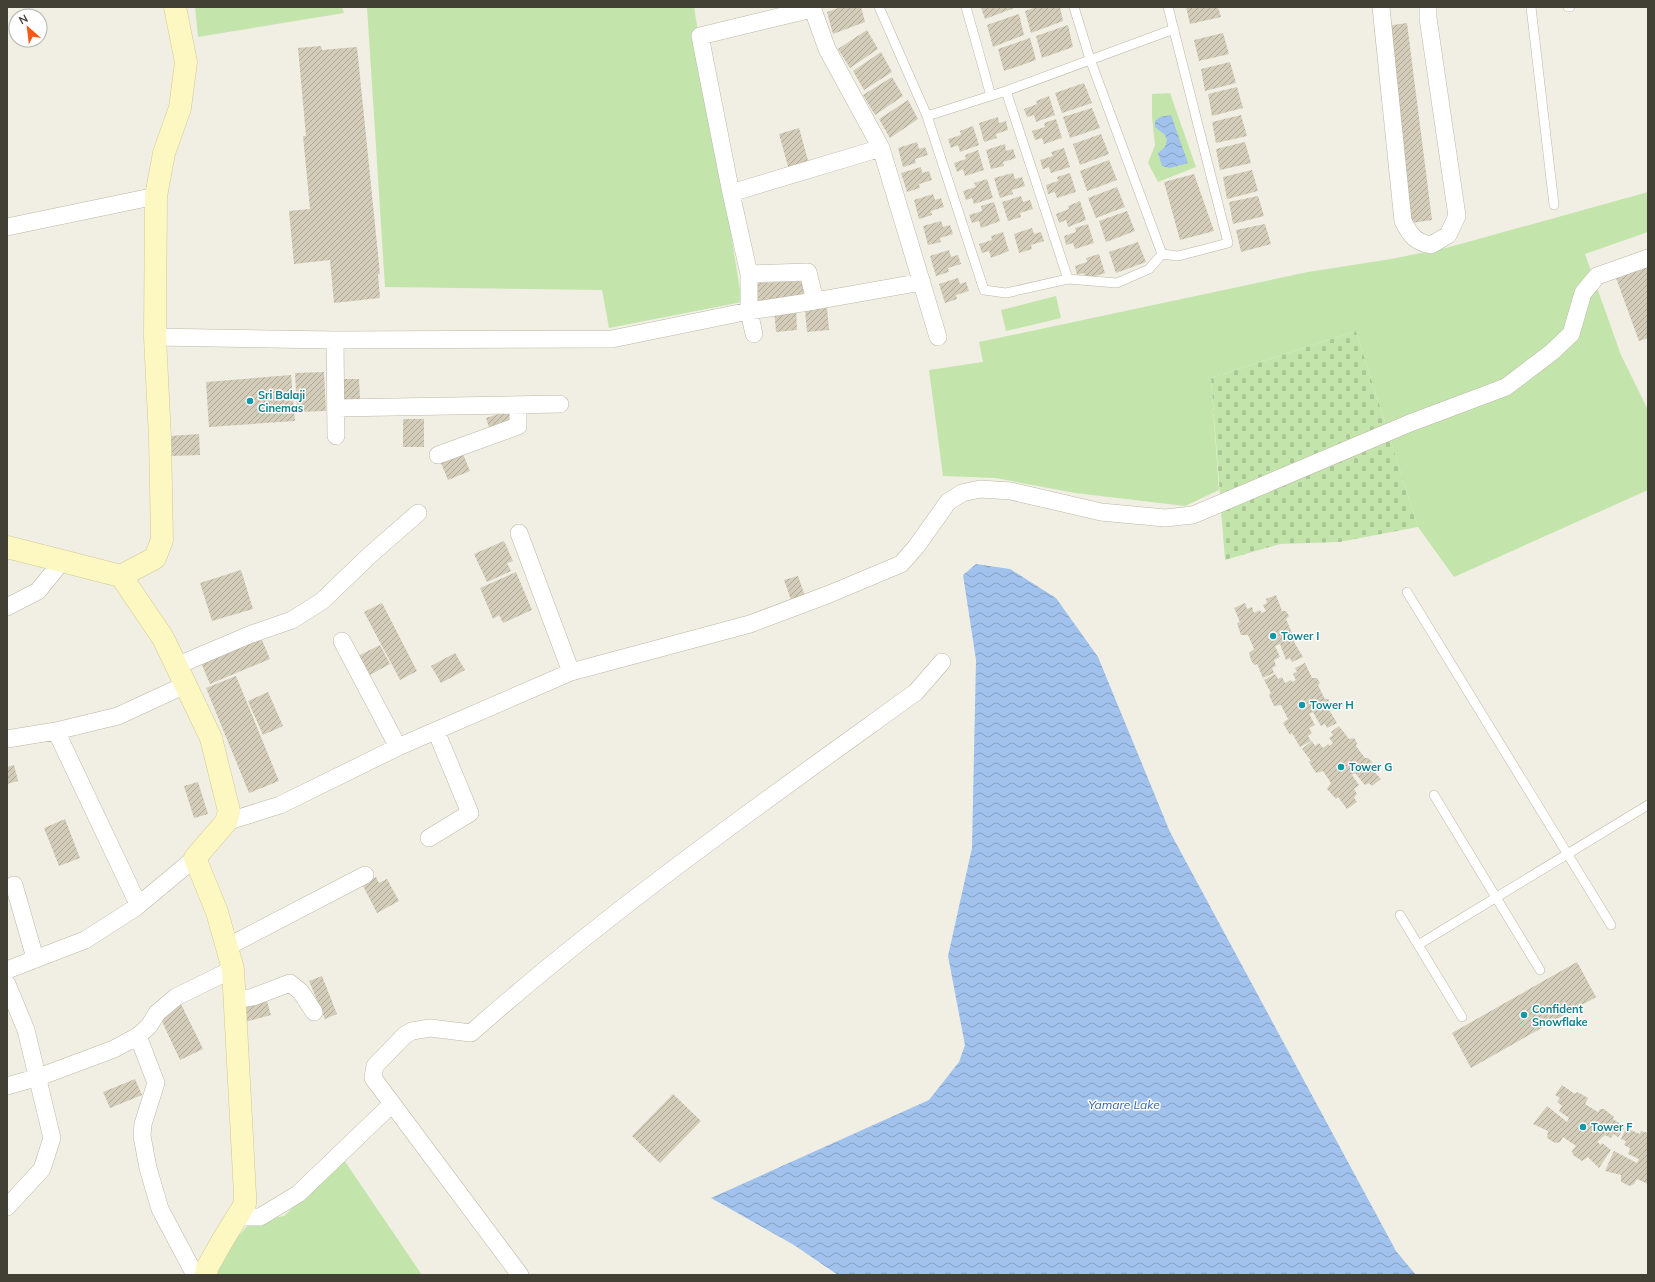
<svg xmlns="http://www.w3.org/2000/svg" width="1655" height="1282" font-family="Mulish,sans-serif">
<defs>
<pattern id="cemetery-stones" width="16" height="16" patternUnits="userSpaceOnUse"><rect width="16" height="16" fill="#c3e5ac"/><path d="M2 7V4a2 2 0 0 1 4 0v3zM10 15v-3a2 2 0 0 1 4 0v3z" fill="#a9c695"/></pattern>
<pattern id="water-waves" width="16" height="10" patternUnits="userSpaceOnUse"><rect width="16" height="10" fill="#a0c2ed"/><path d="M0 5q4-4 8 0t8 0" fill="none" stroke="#849fc1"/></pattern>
<pattern id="building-hatch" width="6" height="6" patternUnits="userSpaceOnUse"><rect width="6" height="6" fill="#d2ccb9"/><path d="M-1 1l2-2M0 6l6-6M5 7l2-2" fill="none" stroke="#aca797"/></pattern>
</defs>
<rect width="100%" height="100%" fill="#f1efe3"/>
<path fill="#c3e5ac" d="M 195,7 L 342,7 L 344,13 L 198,37 Z
M 367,7 L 694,7 L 742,302 L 609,328 L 602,290 L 385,287 Z
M 1170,93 L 1196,167 L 1158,182 L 1148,163 L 1155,145 L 1152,117 L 1152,94 Z
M 1648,192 L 1648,232 L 1585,254 L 1621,355 L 1648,410 L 1648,490 L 1454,577 L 1418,527 L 1356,331 L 1211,378 L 1219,490 L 1185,506 L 1075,493 L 995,478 L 943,476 L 929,370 L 983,362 L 979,342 L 1308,272 L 1391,259 L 1446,248 Z
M 1056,296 L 1061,318 L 1006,331 L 1001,310 Z
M 344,1160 L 422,1275 L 214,1275 L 221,1256 L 251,1222 L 284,1216 Z"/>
<path fill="url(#cemetery-stones)" d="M 1356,331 L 1418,527 L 1339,542 L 1280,544 L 1225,560 L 1211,378 Z"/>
<path fill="url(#water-waves)" d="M 1171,115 L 1188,163 L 1170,168 L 1162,166 L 1158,153 L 1165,147 L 1167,140 L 1165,135 L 1155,127 L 1155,121 L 1160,117 Z
M 976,564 L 1010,569 L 1056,598 L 1098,657 L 1170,832 L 1396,1251 L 1416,1275 L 838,1275 L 794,1245 L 711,1198 L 929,1100 L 959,1062 L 965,1045 L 948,956 L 972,848 L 976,660 L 963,575 Z"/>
<path fill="url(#building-hatch)" d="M 841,7 L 861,7 L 865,22 L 833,34 L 827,12 Z
M 981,7 L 1017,7 L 985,19 Z
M 1037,7 L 1060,7 L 1063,21 L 1031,33 L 1025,11 Z
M 1186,7 L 1218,7 L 1221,17 L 1190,24 Z
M 1019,14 L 1024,35 L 993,47 L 987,25 Z
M 1407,23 L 1432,220 L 1411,223 L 1386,26 Z
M 1068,25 L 1073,47 L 1042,58 L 1036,36 Z
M 867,30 L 878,49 L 850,68 L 838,49 Z
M 1223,33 L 1229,54 L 1199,61 L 1194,40 Z
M 1030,38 L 1036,60 L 1004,71 L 998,49 Z
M 321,46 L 322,50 L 357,47 L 380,274 L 378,274 L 380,298 L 334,303 L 330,260 L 294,264 L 289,211 L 310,209 L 303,136 L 306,136 L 298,48 Z
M 881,52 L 892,72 L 864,90 L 853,71 Z
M 1230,62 L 1236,83 L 1205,91 L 1201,69 Z
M 892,77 L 903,96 L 875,115 L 863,95 Z
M 1084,83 L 1092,103 L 1062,113 L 1055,93 Z
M 1237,87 L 1243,108 L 1212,116 L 1208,94 Z
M 1049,96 L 1055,115 L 1036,122 L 1034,115 L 1027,117 L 1024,109 L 1037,104 L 1036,101 Z
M 908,100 L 918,119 L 890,138 L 879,119 Z
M 1092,108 L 1100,128 L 1070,138 L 1063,117 Z
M 1241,115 L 1247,136 L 1216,143 L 1212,122 Z
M 998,117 L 999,123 L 1006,121 L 1008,130 L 996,134 L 997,138 L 984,142 L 979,123 Z
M 1056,119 L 1062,138 L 1044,144 L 1042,138 L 1035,140 L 1032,131 L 1045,127 L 1044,123 Z
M 973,126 L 979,145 L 960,152 L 958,145 L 951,148 L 948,139 L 961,135 L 960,131 Z
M 799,128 L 809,164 L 789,170 L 779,134 Z
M 1101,134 L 1109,154 L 1080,165 L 1073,144 Z
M 917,142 L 919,149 L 925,147 L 928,155 L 915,159 L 916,163 L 903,167 L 898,148 Z
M 1245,142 L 1251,163 L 1220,170 L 1216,149 Z
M 1005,144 L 1006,151 L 1013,149 L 1016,158 L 1003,162 L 1004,166 L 991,169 L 986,150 Z
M 1064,148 L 1070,167 L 1051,173 L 1049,167 L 1043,169 L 1040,160 L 1053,156 L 1051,152 Z
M 978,150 L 984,170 L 965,176 L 963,169 L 957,172 L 954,163 L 966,159 L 965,155 Z
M 1109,160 L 1117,180 L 1087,191 L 1080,171 Z
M 921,167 L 922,173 L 929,171 L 932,180 L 919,184 L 920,188 L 907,192 L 901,173 Z
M 1252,170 L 1258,191 L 1227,199 L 1223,177 Z
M 1013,173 L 1015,179 L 1022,177 L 1025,186 L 1012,190 L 1013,194 L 1000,198 L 994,178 Z
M 1070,173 L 1076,192 L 1057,198 L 1055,192 L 1048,194 L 1046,185 L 1058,181 L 1057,177 Z
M 1194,174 L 1214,231 L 1180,240 L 1164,182 Z
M 987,179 L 993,198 L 974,204 L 972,198 L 966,200 L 963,191 L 976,187 L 974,183 Z
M 1117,187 L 1125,207 L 1096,218 L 1088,198 Z
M 933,194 L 935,200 L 941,198 L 944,207 L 931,211 L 932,215 L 919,219 L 914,200 Z
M 1021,196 L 1023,202 L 1030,200 L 1033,209 L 1020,213 L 1021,217 L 1008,221 L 1002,202 Z
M 1258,196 L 1264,216 L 1233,224 L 1229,202 Z
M 1080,201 L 1086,220 L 1068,227 L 1066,220 L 1059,223 L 1056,214 L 1069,209 L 1068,206 Z
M 994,202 L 1000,221 L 981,228 L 979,221 L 972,223 L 969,215 L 982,211 L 981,206 Z
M 1127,211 L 1135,231 L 1106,242 L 1099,221 Z
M 941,221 L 943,227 L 950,225 L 953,234 L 940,238 L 941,242 L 928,245 L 923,226 Z
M 1088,224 L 1094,243 L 1075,249 L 1073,243 L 1066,245 L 1064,236 L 1076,232 L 1075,228 Z
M 1265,224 L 1271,244 L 1241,252 L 1236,230 Z
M 1032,228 L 1034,234 L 1041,232 L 1044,241 L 1031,245 L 1032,249 L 1019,253 L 1014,234 Z
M 1003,232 L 1009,251 L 991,258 L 989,251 L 982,253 L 979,244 L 992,240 L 991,236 Z
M 1138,242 L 1146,262 L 1116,273 L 1109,252 Z
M 949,250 L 951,257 L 958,255 L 961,264 L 948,268 L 949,272 L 936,276 L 930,256 Z
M 1099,254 L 1105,273 L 1086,279 L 1084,273 L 1077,275 L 1075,266 L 1087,262 L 1086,258 Z
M 1648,266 L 1648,338 L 1639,341 L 1616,278 Z
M 958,278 L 960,284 L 966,282 L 969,291 L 956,295 L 957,299 L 945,303 L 939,284 Z
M 808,281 L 809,301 L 756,302 L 755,283 Z
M 796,308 L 797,330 L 776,332 L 774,309 Z
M 827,308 L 829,330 L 807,332 L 805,310 Z
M 324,372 L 326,411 L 297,412 L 295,373 Z
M 291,375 L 295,421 L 209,427 L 206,382 Z
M 338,379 L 359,379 L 360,401 L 338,402 Z
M 508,411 L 513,426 L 491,434 L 486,418 Z
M 403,419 L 424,419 L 424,447 L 403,447 Z
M 199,434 L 200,455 L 171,456 L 170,436 Z
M 461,449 L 470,471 L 448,480 L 439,458 Z
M 504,541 L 513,561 L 507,563 L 511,571 L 487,582 L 474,554 Z
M 241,570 L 253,609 L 212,621 L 200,583 Z
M 516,572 L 532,610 L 503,623 L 499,615 L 493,619 L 480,588 Z
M 798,576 L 805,596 L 791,600 L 784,580 Z
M 1276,595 L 1282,611 L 1286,611 L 1289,616 L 1286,619 L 1292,633 L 1296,633 L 1298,638 L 1294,642 L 1303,657 L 1292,662 L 1290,658 L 1286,660 L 1280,644 L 1275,646 L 1280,657 L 1274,660 L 1276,666 L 1272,668 L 1274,673 L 1263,678 L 1257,664 L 1254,665 L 1251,660 L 1249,653 L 1254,649 L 1248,635 L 1241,635 L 1237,623 L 1240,622 L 1234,608 L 1245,603 L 1247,609 L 1252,607 L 1254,613 L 1260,610 L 1261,613 L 1266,611 L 1263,605 L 1267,603 L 1266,599 Z
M 382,603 L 417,671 L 400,680 L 364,612 Z
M 259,633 L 270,659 L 210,684 L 199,658 Z
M 380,645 L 390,664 L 368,676 L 358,656 Z
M 455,653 L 465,670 L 441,683 L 431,666 Z
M 1305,663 L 1312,678 L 1317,678 L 1320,683 L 1318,685 L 1325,699 L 1328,699 L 1331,704 L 1328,708 L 1337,723 L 1327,728 L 1325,724 L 1321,726 L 1313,712 L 1309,714 L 1315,725 L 1309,728 L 1312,733 L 1308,736 L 1311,741 L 1300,747 L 1292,733 L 1290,735 L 1283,723 L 1288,719 L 1281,705 L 1274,706 L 1269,695 L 1271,693 L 1264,680 L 1275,674 L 1278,679 L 1282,677 L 1285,683 L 1291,680 L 1292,682 L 1296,680 L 1293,674 L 1297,672 L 1295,668 Z
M 236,676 L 279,781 L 249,793 L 206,688 Z
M 268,692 L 283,726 L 263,735 L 248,701 Z
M 1339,726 L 1349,739 L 1354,738 L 1357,743 L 1356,746 L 1365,758 L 1368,758 L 1372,762 L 1369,766 L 1381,779 L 1372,786 L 1369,783 L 1365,785 L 1355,773 L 1352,775 L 1359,785 L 1354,789 L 1357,794 L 1354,797 L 1357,802 L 1347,809 L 1338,797 L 1336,799 L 1327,789 L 1331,783 L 1323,771 L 1316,773 L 1309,762 L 1311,761 L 1302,749 L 1312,741 L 1315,746 L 1319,743 L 1323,748 L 1328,744 L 1330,746 L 1333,743 L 1329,738 L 1333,735 L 1331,732 Z
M 14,765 L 18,781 L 7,784 L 7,767 Z
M 198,782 L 208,814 L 194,818 L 184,786 Z
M 65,819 L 80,858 L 59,866 L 44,828 Z
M 376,877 L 379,883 L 387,879 L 399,901 L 377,913 L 362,884 Z
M 1577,962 L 1596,997 L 1471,1068 L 1452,1033 Z
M 322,976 L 337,1014 L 325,1019 L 309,981 Z
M 266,998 L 271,1015 L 245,1022 L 241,1005 Z
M 181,1004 L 203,1049 L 180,1060 L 159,1015 Z
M 135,1079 L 142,1095 L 110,1108 L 103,1092 Z
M 1562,1085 L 1575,1094 L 1577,1092 L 1581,1094 L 1588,1098 L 1585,1104 L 1598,1112 L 1600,1109 L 1604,1109 L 1614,1117 L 1613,1119 L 1625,1127 L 1618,1137 L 1613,1134 L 1611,1138 L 1605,1135 L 1597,1142 L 1601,1145 L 1602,1143 L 1611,1150 L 1599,1168 L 1588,1157 L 1582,1161 L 1573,1155 L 1572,1151 L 1576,1146 L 1563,1137 L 1560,1142 L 1555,1143 L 1547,1138 L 1548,1131 L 1533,1124 L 1547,1106 L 1567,1122 L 1569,1118 L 1559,1111 L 1562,1106 L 1557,1102 L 1560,1098 L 1555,1095 Z
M 673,1094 L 701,1121 L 660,1163 L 632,1136 Z
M 1626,1128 L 1640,1134 L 1641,1131 L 1648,1133 L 1648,1184 L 1637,1179 L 1634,1184 L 1630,1186 L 1621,1182 L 1621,1175 L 1605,1171 L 1614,1151 L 1637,1163 L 1639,1159 L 1628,1154 L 1630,1148 L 1624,1145 L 1626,1141 L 1621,1139 Z"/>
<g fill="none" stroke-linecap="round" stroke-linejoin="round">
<g stroke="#bcb8a6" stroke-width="10">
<path id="lane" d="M 879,7 L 927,116 L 984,290 L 1006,293 L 1068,279 L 1117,283 L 1149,269 L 1162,254 L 1090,59 L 1074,7
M 966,7 L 991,96
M 1531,7 L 1554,205
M 1568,7 L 1570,7
M 1006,91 L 1068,279
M 927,116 L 1006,91 L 1174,29
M 1162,254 L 1178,256 L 1228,243 L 1168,7
M 1407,592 L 1611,925
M 1434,795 L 1540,970
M 1400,915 L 1462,1017
M 1418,945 L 1648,805"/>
</g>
<g stroke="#bcb8a6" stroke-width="18">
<path id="street" d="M 812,7 L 827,49 L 881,148 L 938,337
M 1381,7 L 1403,221 C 1410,235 1415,242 1431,245 L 1448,235 L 1457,216 L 1428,18 L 1428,7
M 731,193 L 700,36 L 812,9
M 7,227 L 156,196
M 749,274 L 808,272 L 815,301 L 922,282
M 754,334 L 749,311 L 749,274 L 731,193 L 881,148
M 155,337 L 335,340 L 612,339 L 749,311 L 815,301
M 335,340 L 336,436
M 336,408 L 560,404
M 438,455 L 518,426 L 518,405
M 519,533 L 571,672
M 7,607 L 38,591 L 63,560
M 342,641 L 398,747
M 176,666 L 249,635 L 292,620 L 322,601 L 371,554 L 418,513
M 56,731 L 138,904
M 7,739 L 56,731 L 118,716 L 185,685
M 226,822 L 280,805 L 398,747 L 571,672 L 750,624 L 827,595 L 901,564 L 916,547 L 948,502 L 962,493 L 980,489 L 1011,491 L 1101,512 L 1165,518 L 1193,515 L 1410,423 L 1506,387 L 1552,352 L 1571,334 L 1583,293 L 1597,276 L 1648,258
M 429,838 L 470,813 L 436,731
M 14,885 L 35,958
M 227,947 L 365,875
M 7,970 L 85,940 L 135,908 L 195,858
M 7,984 L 26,1030 L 52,1138 L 42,1169 L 7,1207
M 236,1000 L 253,997 L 290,983 L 301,992 L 314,1012
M 138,1036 L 156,1083 L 143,1124 L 142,1136 L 148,1168 L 160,1209 L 195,1275
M 7,1086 L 39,1077 L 114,1049 L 138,1036 L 149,1026 L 157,1013 L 176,997 L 233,969
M 237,1217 L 260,1217 L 298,1194 L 392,1104
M 520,1275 L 373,1078 L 375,1066 L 405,1035 L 412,1031 L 430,1028 L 471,1033 C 611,909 765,801 916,692 L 942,662"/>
</g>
<g stroke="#d0c994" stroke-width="23">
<path id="secondary" d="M 7,547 L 121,576 L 163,638 L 211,738 L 229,811 L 226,822 L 195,858 L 217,912 L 233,969 L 245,1194 L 245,1204 L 224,1238 L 207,1268 L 206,1275
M 121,576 L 155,558 L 162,540 L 160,438 L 155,337 L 156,196 L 164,153 L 180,108 L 186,62 L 175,7"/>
</g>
<use href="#lane" stroke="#fff" stroke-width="9"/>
<use href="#street" stroke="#fff" stroke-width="17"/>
<use href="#secondary" stroke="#fdf7c1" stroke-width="22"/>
</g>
<g fill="#0f9aa8" stroke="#fff" stroke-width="1.5">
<circle cx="250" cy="401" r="4"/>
<circle cx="1273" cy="636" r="4"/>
<circle cx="1302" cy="705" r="4"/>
<circle cx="1341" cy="767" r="4"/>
<circle cx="1524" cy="1015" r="4"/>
<circle cx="1583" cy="1127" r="4"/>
</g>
<g text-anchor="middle" stroke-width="3" stroke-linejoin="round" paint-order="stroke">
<g font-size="11" font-weight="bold" fill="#0d838f" stroke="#fff" text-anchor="start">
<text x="258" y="399">Sri Balaji<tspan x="258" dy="13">Cinemas</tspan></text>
<text x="1281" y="640">Tower I</text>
<text x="1310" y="709">Tower H</text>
<text x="1349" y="771">Tower G</text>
<text x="1532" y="1013">Confident<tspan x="1532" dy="13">Snowflake</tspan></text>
<text x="1591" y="1131">Tower F</text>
</g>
<g font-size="12" font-style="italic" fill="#3165aa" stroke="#fff">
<text x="1124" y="1109">Yamare Lake</text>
</g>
</g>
<rect width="1655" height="1282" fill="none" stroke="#423f34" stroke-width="16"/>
<g transform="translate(28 28) rotate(332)"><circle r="19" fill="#ffffff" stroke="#b3b2ae"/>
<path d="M0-3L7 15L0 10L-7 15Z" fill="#f45917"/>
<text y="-6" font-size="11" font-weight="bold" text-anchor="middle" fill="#423f34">N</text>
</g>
</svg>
